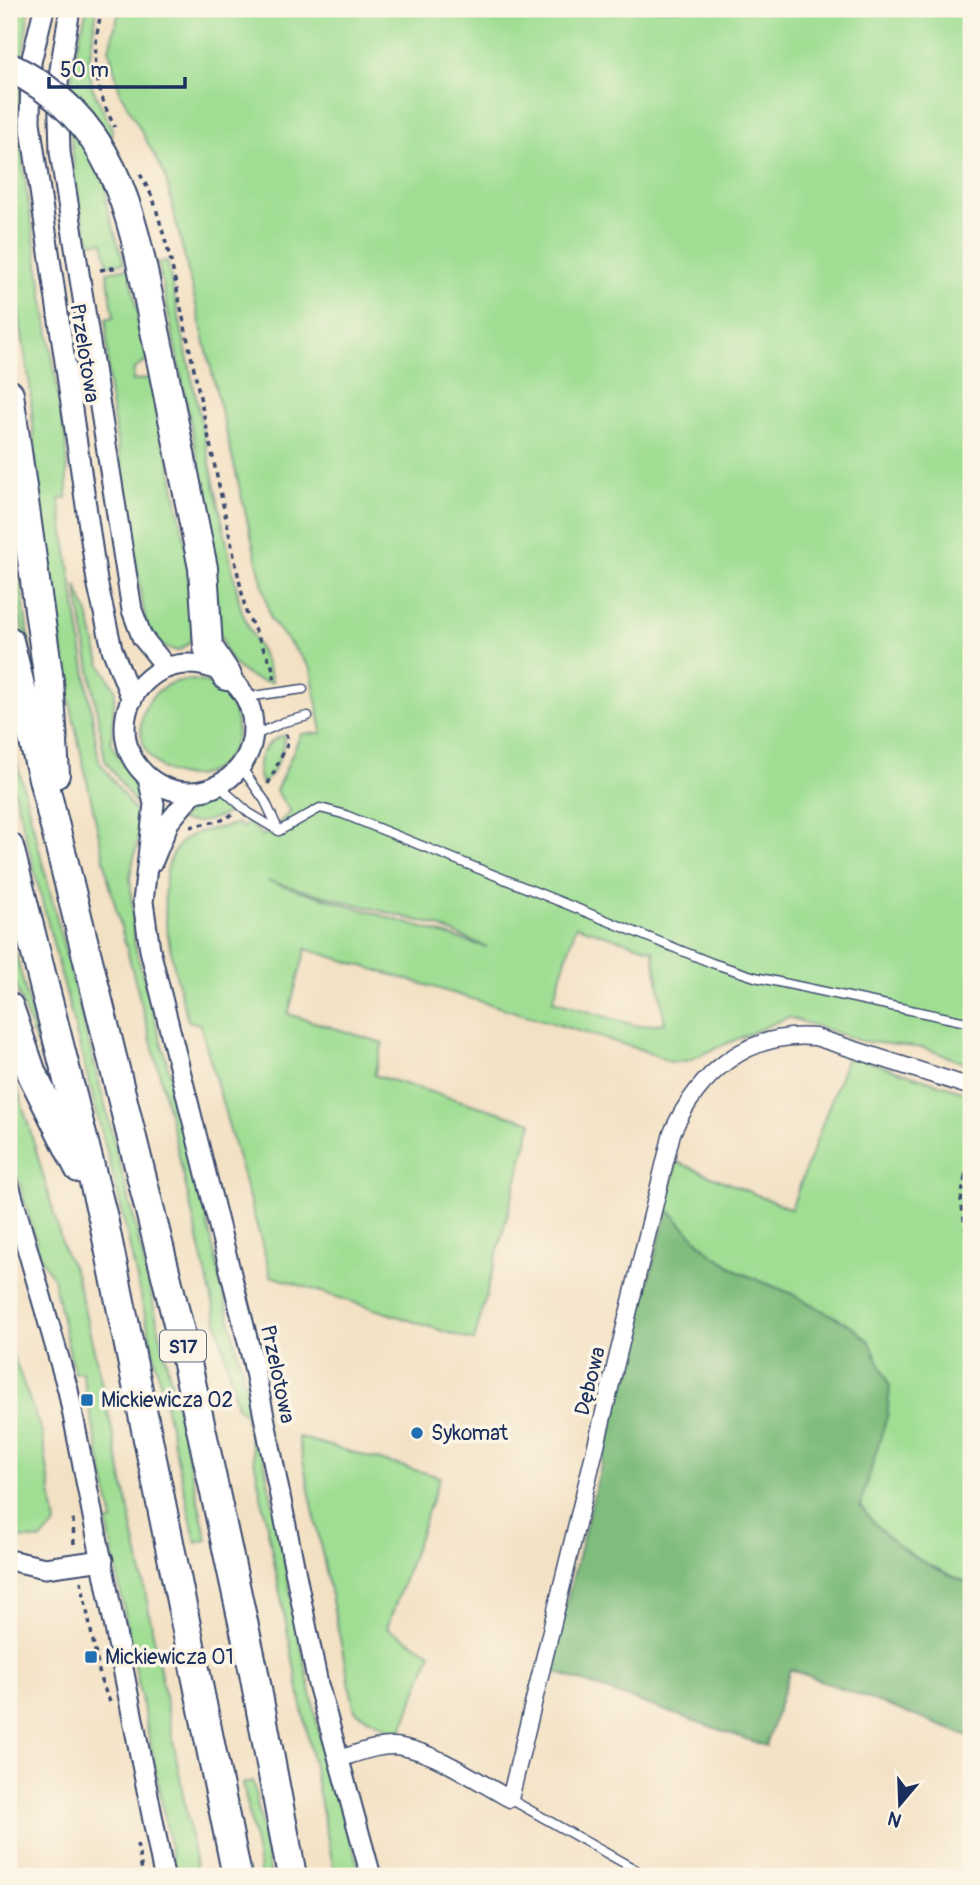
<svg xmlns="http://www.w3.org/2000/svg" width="980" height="1885" font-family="Pangolin,sans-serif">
<rect width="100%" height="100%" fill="#fcf5e5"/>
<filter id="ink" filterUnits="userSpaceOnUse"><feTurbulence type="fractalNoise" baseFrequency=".0143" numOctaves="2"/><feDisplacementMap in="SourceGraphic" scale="14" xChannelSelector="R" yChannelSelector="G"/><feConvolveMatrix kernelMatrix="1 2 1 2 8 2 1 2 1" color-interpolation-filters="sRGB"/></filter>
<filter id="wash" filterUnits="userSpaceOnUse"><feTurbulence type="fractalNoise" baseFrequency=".00686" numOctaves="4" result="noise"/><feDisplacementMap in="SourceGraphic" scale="28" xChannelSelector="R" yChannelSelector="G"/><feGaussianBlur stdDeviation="1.57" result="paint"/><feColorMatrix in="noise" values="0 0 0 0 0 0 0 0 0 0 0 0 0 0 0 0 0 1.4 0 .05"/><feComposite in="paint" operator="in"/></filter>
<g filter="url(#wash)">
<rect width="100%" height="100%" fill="#f3e1c4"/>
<path fill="#9fde93" stroke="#5d8678" stroke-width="2" fill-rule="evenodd" d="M 9,9 L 29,9 L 20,80 L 19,118 L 25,180 L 67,450 L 67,498 L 59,499 L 99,761 L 142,821 L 130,876 L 135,946 L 187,1136 L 251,1409 L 254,1410 L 318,1728 L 362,1876 L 335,1876 L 245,1413 L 237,1407 L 160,1075 L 109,882 L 68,693 L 36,466 L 30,385 L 9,253 Z
M 87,9 L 97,9 L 89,61 L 92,87 L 112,129 L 106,204 L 124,263 L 108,265 L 103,242 L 92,243 C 72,209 68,112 72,72 C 74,51 82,29 87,9 Z
M 120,9 L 971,9 L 971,1065 L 924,1048 L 861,1041 L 788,1017 L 687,1061 L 671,1062 L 642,1050 L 306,949 L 288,1014 L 383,1043 L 374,1075 L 532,1122 L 474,1341 L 271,1276 L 200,1024 L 188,1021 C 177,978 143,872 185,839 C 199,828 221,830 237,823 L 242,828 L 249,822 L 263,836 L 291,812 L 276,791 L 301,734 L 322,733 L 311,669 L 271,620 L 165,175 L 120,92 L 109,49 ZM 268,881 L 435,925 L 487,947 L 486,947 ZM 576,926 L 653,950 L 665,1023 L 637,1026 L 553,1001 Z
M 167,261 L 240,605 C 247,632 267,655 272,682 C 248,682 224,661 222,637 L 219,636 L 205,511 L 208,510 L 158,262 Z
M 129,268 L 147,361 L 134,369 L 133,381 L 153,377 L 196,599 C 196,620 200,642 177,651 L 163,647 L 146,626 L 109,391 L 106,319 L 114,317 L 107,272 Z
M 9,495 L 35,686 L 9,570 Z
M 76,585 L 88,614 L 100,663 L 115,689 L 111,743 L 142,796 L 144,810 L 139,809 L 105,760 Z
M141 728a48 48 0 1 1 96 0a48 48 0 1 1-96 0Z
M 9,732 L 133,1215 L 207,1540 L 196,1543 L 120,1203 L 9,772 Z
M 284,735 C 285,750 274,774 262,785 C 253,763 262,743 284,735 Z
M 218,802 L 234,808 C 221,819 196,826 179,820 L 197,805 Z
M 9,927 L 46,1071 L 9,967 Z
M 848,1055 L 971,1094 L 971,1584 C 923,1564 892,1549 860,1506 L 867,1480 L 852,1326 L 790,1293 L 741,1273 L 708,1251 L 667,1209 L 677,1162 L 791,1209 Z
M 9,1064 C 30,1125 46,1185 63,1247 C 66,1257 73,1265 76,1276 C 126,1474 161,1675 198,1876 L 176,1876 L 107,1523 L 113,1521 L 82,1372 L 74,1373 L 53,1278 L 41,1259 L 9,1147 Z
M 9,1345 L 42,1433 L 56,1525 L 40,1540 L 9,1537 Z
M 298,1437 L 440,1477 L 387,1628 L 431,1653 L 400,1735 L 355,1711 Z
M 253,1781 L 271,1876 L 261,1876 L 243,1783 Z"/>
<path fill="#7fbd7d" stroke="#4d766e" stroke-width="2" d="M 667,1209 L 708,1251 L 741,1273 L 790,1293 L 852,1326 L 870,1342 L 890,1387 L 887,1416 L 860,1506 C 892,1549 923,1564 971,1584 L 971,1737 L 790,1669 L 766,1746 L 549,1670 Z"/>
</g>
<g filter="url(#ink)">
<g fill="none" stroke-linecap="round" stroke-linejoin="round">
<g stroke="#3b4a6d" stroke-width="11">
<path id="service" d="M 246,697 L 303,689
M 253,736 L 284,722 L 308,716
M 241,767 L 265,801 L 279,831
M 219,786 L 249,813 L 279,831
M 279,831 L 320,808 L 343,814 L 712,963 L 755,977 L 971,1023
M 510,1799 L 647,1876"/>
</g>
<g stroke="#3b4a6d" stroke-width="19">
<path id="minor" d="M 339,1759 C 358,1753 382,1743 402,1747 C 439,1754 477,1781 510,1799 L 672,1133 C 698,1074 747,1031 815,1037 L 971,1087"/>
</g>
<g stroke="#3b4a6d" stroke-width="23">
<path id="tertiary" d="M 44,9 L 31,62 L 30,122 L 97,581 L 112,649 L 132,700
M 70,9 L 58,82 L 60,152 L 132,610 L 142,637 L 167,668
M125 728a64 64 0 1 1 128 0a64 64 0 1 1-128 0Z
M 148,778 L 154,804 L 143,902 L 150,950 L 253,1362 L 318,1684 L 371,1876
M 153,861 L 169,822 L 193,793
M 9,1185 L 68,1390 L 164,1876
M 9,1560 L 45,1568 L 103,1560"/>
</g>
<g stroke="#3b4a6d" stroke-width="32">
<path id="motorway" d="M 161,359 L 203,568 L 208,647 L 227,676
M 9,394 L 49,681 L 55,774
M 9,641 L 181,1336 L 253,1668 L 292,1876
M 9,847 L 103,1218 L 237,1876
M 9,1007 L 32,1074 L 79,1168"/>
</g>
<path stroke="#3b4a6d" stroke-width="3.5" stroke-dasharray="5 5" stroke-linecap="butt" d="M 102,9 C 91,53 93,87 115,127
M 140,174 L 153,198 L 170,257 L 246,612 L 272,666 L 275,682
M 100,270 L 119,267
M 268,784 L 288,743 L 286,734
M 190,827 L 226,819 L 232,814
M 971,1154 L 965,1177 L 971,1180
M 965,1177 L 961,1201 L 971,1260
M 73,1519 L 74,1546
M 81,1581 L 101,1681 L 110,1702
M 137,1844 L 143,1876"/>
<use href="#service" stroke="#fff" stroke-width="8"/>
<use href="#minor" stroke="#fff" stroke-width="16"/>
<use href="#tertiary" stroke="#fff" stroke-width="19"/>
<use href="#motorway" stroke="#fff" stroke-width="28"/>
<g stroke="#3b4a6d" stroke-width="32" stroke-linecap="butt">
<path id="motorway-bridge" d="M 9,67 C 130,125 135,242 161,359"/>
</g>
<use href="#motorway-bridge" stroke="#fff" stroke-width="28"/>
</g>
</g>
<g fill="#1f6fb2" stroke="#fcf5e5" stroke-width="2.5">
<rect x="80" y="1393" width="14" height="14" rx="3.5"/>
<circle cx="417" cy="1433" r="7"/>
<rect x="84" y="1650" width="14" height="14" rx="3.5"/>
</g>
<g text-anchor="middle" stroke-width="7" stroke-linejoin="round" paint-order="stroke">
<rect fill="#fcf5e5" stroke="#5e6a86" stroke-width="2" x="160" y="1330.5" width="46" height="31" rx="5"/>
<g font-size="19" font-weight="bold" fill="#1b2f5e">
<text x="183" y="1353">S17</text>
</g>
<g font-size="21" fill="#1b2f5e" stroke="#fcf5e5">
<text transform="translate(85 353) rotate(81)" y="7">Przelotowa</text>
<text transform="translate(278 1374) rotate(78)" y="7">Przelotowa</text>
<text transform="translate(590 1381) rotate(-76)" y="7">Dębowa</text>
</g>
<g font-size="21" fill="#1b2f5e" stroke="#fcf5e5" text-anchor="start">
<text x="101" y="1407">Mickiewicza 02</text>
<text x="431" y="1440">Sykomat</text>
<text x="105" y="1664">Mickiewicza 01</text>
</g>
</g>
<rect width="980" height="1885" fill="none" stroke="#fcf5e5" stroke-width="35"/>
<g transform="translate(900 1804) rotate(199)" stroke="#fcf5e5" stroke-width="5" paint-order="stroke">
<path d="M0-5L12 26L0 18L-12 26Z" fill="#1b2f5e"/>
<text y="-10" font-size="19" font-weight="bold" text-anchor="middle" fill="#1b2f5e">N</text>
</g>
<path d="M49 77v10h136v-10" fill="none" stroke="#1b2f5e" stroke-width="3.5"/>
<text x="60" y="77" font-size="21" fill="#1b2f5e" stroke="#fcf5e5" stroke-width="5" paint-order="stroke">50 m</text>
</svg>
